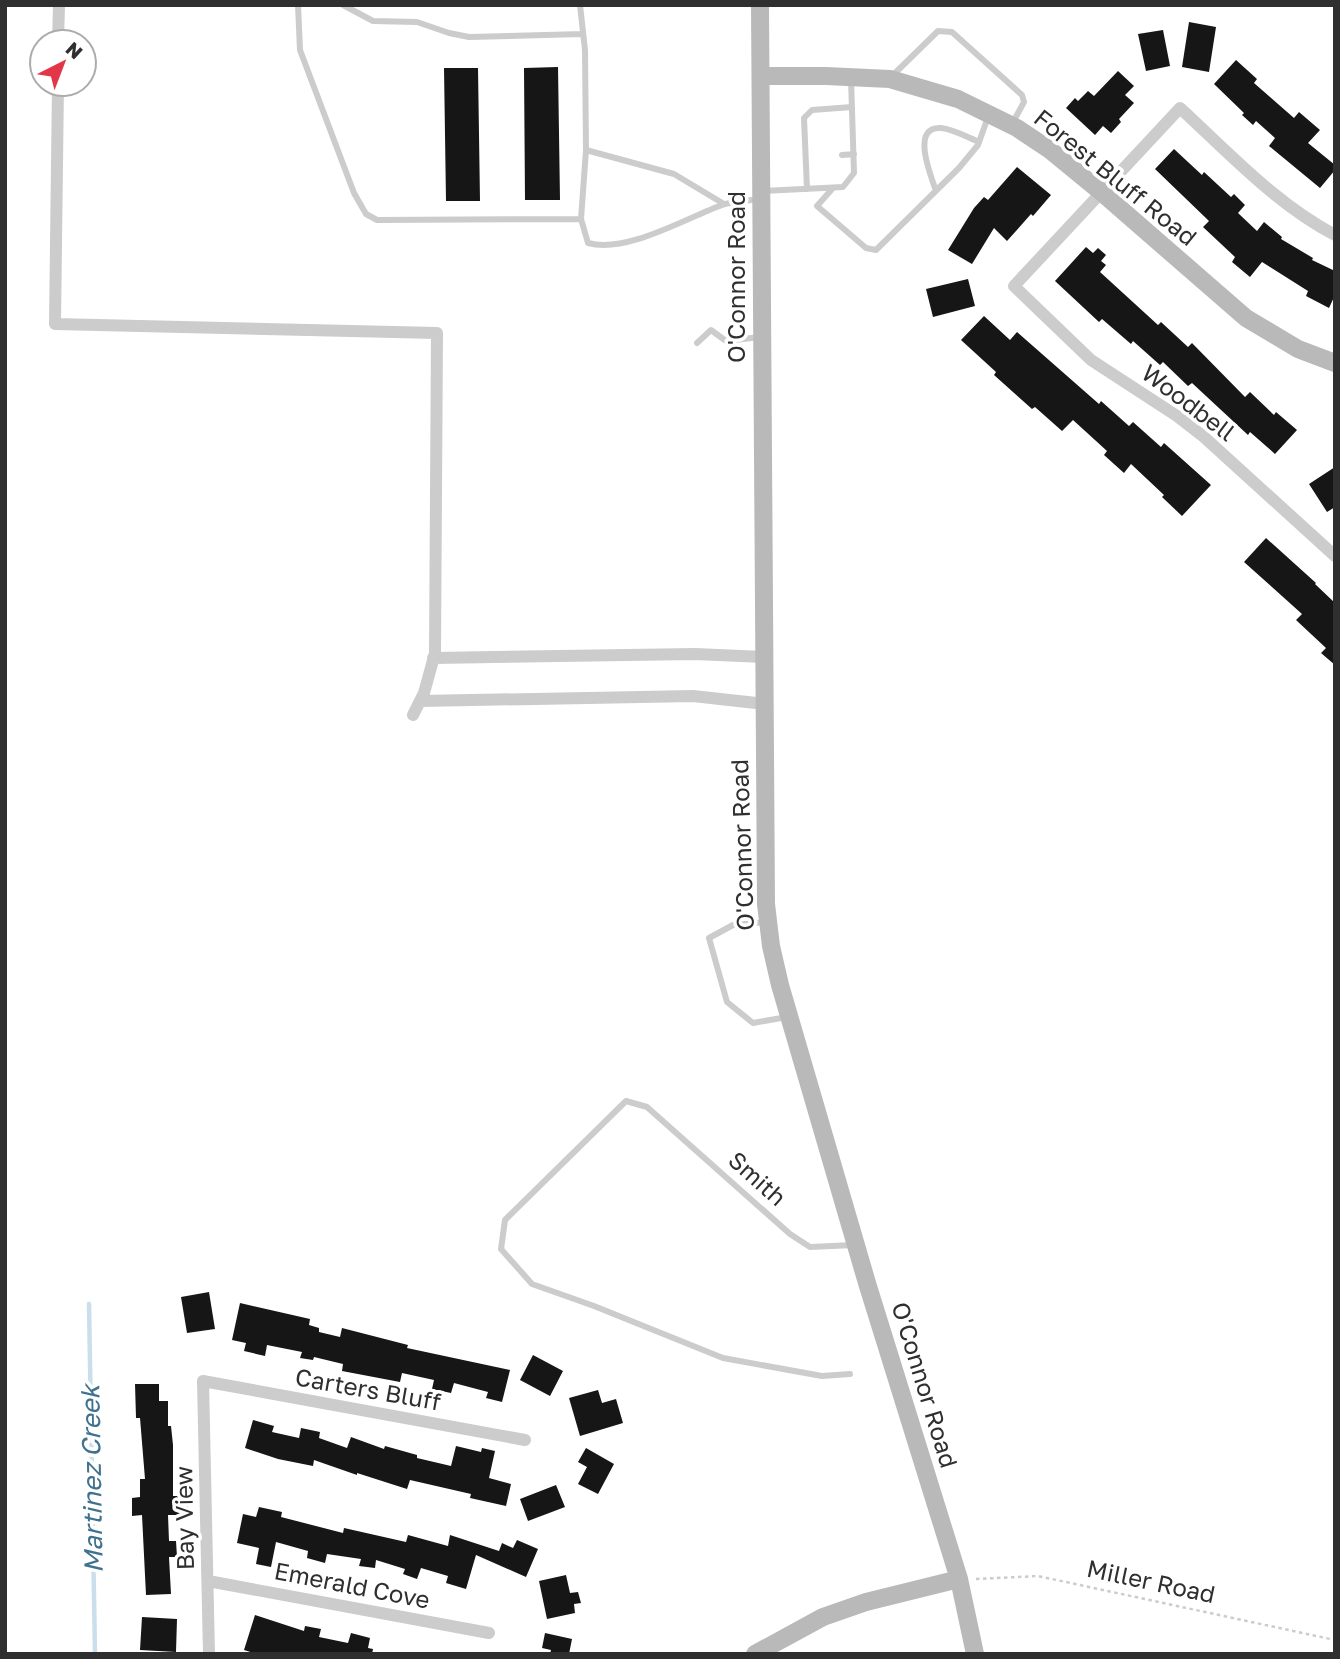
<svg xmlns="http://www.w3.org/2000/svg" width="1340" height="1659" font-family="'Golos Text',sans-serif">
<rect width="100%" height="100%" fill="#fff"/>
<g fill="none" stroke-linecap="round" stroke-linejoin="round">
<path stroke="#cadfeb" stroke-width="4.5" d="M 89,1304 L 95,1654"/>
</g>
<path fill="#161616" d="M 1189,22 L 1216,27 L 1209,72 L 1182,67 Z
M 1163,30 L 1170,66 L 1146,71 L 1138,34 Z
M 1236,60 L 1257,79 L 1254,83 L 1294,118 L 1299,112 L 1320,130 L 1308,143 L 1335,165 L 1335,170 L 1320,188 L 1269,146 L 1275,138 L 1256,121 L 1253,125 L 1242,115 L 1244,113 L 1214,84 Z
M 558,67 L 560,200 L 525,200 L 524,68 Z
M 444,68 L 478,68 L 480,201 L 446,201 Z
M 1118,71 L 1134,86 L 1125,95 L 1134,103 L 1119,119 L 1121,122 L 1111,133 L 1103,126 L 1095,135 L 1066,108 L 1075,98 L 1078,101 L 1088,91 L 1094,96 Z
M 1174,149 L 1202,175 L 1204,172 L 1231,197 L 1234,194 L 1245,205 L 1238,213 L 1257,231 L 1264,222 L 1282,237 L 1281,239 L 1313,258 L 1312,260 L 1335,271 L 1335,295 L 1329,308 L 1306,296 L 1308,291 L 1262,262 L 1250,277 L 1232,262 L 1235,257 L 1203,227 L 1209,221 L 1155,169 Z
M 1017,167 L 1051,195 L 1033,216 L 1031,214 L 1007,241 L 994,228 L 972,264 L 948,250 L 974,208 L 984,197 L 988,200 Z
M 1086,247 L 1093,253 L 1098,248 L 1106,255 L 1101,261 L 1106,265 L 1100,272 L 1158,325 L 1161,322 L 1188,347 L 1192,343 L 1245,397 L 1250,392 L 1274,415 L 1276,412 L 1297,430 L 1275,454 L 1250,432 L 1248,435 L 1192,383 L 1188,386 L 1163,362 L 1160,365 L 1133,341 L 1131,344 L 1102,319 L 1099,322 L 1055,281 Z
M 968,279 L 975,306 L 933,317 L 926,289 Z
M 984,316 L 1010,340 L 1017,332 L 1099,404 L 1101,401 L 1129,426 L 1133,422 L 1161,447 L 1164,443 L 1211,485 L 1182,516 L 1162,497 L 1164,495 L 1131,464 L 1124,473 L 1104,455 L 1107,451 L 1073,420 L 1062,431 L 1035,407 L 1032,409 L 994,375 L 996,372 L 961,340 Z
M 1335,467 L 1335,507 L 1327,512 L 1309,484 Z
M 1266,538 L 1316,583 L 1315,584 L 1335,603 L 1335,665 L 1321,653 L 1326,648 L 1296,620 L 1302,614 L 1244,562 Z
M 209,1292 L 215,1329 L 187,1333 L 181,1297 Z
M 240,1303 L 310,1319 L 309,1325 L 319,1328 L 319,1332 L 340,1337 L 342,1328 L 408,1345 L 407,1348 L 510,1370 L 502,1402 L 486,1398 L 488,1392 L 454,1383 L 451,1393 L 432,1389 L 434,1380 L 402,1373 L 400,1382 L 342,1371 L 343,1364 L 314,1357 L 313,1360 L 300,1358 L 302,1352 L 267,1345 L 265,1356 L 244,1351 L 246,1343 L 232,1340 Z
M 533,1355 L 563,1371 L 550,1396 L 520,1380 Z
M 135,1384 L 159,1384 L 159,1401 L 168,1401 L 168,1426 L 171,1426 L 173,1445 L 173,1496 L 188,1496 L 188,1515 L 168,1515 L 169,1541 L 176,1541 L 177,1557 L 169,1557 L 171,1594 L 146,1595 L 142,1515 L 132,1516 L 132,1498 L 140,1497 L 140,1479 L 145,1479 L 140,1418 L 136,1418 Z
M 598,1390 L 602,1403 L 616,1399 L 623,1423 L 580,1436 L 569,1398 Z
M 253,1420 L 274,1426 L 272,1432 L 299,1438 L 301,1428 L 320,1432 L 319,1438 L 347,1448 L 351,1437 L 384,1449 L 385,1446 L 417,1455 L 417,1458 L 451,1466 L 456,1446 L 481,1452 L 482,1448 L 495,1451 L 489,1478 L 511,1484 L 506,1506 L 470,1498 L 471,1494 L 410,1480 L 407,1489 L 357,1473 L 357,1475 L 314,1460 L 313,1466 L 278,1459 L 245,1448 Z
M 586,1448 L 614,1464 L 598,1494 L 578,1484 L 587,1467 L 578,1462 Z
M 556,1485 L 565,1507 L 528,1521 L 520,1499 Z
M 259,1507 L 282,1512 L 281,1517 L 343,1533 L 344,1528 L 406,1542 L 408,1535 L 448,1546 L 450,1535 L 499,1551 L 502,1543 L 513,1548 L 517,1540 L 538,1549 L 526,1577 L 476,1555 L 466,1589 L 446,1583 L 448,1576 L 421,1568 L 417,1579 L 403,1574 L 405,1569 L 376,1560 L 375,1568 L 359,1566 L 361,1559 L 327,1554 L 325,1563 L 307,1558 L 308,1551 L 276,1542 L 271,1567 L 256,1564 L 259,1548 L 237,1543 L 243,1514 L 256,1517 Z
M 566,1575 L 570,1593 L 578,1592 L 581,1603 L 574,1604 L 575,1613 L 547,1619 L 539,1581 Z
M 255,1615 L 304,1631 L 305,1626 L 321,1629 L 319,1637 L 348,1643 L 351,1633 L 370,1638 L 368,1648 L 373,1649 L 372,1654 L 257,1654 L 244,1650 Z
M 142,1617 L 177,1619 L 176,1652 L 140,1650 Z
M 545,1633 L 572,1639 L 569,1654 L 550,1654 L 551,1650 L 542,1648 Z"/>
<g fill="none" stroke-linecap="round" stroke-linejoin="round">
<path stroke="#ccc" stroke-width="2.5" stroke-dasharray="3.5 3.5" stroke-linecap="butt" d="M 976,1579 L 1038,1576 L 1335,1640"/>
<path stroke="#ccc" stroke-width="6" d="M 298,5 L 300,50 L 354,193 L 366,214 L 377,220 L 581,219
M 343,5 L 373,21 L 417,22 L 449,33 L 469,37 L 583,34
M 580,5 L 585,50 L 586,150
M 891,77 L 938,31 L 952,32 L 1022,95 L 1024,102 L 1012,124
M 842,155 L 854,154
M 833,188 L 817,206 L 866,248 L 876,250 L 959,168 L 978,145 L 988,117
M 807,189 L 804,118 L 812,110 L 852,107
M 763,191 L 843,187 L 854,173 L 851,79
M 936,191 C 931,176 910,126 941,128 C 953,129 967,137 979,142
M 724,204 L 674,174 L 586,150 L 581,219 L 588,243 C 626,254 686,218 722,205 C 734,201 747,201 760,199
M 697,343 L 711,330 L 726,341 L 760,337
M 766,922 L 733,925 L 709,938 L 727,1002 L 753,1023 L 787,1017
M 850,1374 L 822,1376 L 723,1358 L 594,1306 L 532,1284 L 501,1249 L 505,1220 L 626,1101 L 647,1107 L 790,1234 L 810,1247 L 854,1245"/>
<path stroke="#ccc" stroke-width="12" d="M 58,42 L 59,5
M 58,84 L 55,324 L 437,333 L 435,653 L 424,693 L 413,715
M 1335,235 C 1276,204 1229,153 1180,108 L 1014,286 L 1091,360 L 1177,416 L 1204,437 L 1335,556
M 433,658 L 695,654 L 764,657
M 420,701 L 693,696 L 765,704
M 208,1581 L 489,1633
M 209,1654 L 203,1381 L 525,1440"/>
<path stroke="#b9b9b9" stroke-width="18" d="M 760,5 L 766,904 L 771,946 L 780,985 L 867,1283 L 959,1579 L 975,1654
M 761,76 L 826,76 L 890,79 L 958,99 L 1017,128 L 1050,150 L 1100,191 L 1246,318 L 1298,349 L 1335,363
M 755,1654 L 823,1617 L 866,1602 L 959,1579"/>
</g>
<g text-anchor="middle" stroke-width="7" stroke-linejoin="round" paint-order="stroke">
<g font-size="24" fill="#2f2f2f" stroke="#fff">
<text transform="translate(1115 178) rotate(39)" y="8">Forest Bluff Road</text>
<text transform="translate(737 277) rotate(-90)" y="8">O'Connor Road</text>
<text transform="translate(1188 403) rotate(37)" y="8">Woodbell</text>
<text transform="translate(743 845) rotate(-92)" y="8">O'Connor Road</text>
<text transform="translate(757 1179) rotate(42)" y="8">Smith</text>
<text transform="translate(924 1385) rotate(73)" y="8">O'Connor Road</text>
<text transform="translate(368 1390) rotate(10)" y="8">Carters Bluff</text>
<text transform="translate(185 1518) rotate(-91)" y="8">Bay View</text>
<text transform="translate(1151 1582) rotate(12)" y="8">Miller Road</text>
<text transform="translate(352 1586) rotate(11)" y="8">Emerald Cove</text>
</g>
<g font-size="26" font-style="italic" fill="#3f728f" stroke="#fff">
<text transform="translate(92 1479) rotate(-91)" y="9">Martinez Creek</text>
</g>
</g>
<rect width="1340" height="1659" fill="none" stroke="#2f2f2f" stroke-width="14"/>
<g transform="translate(63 63) rotate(42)"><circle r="33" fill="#ffffff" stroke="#acacac" stroke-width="2"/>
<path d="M0-5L12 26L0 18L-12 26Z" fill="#e13748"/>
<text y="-10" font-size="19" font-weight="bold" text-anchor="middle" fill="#2f2f2f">N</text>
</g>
</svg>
